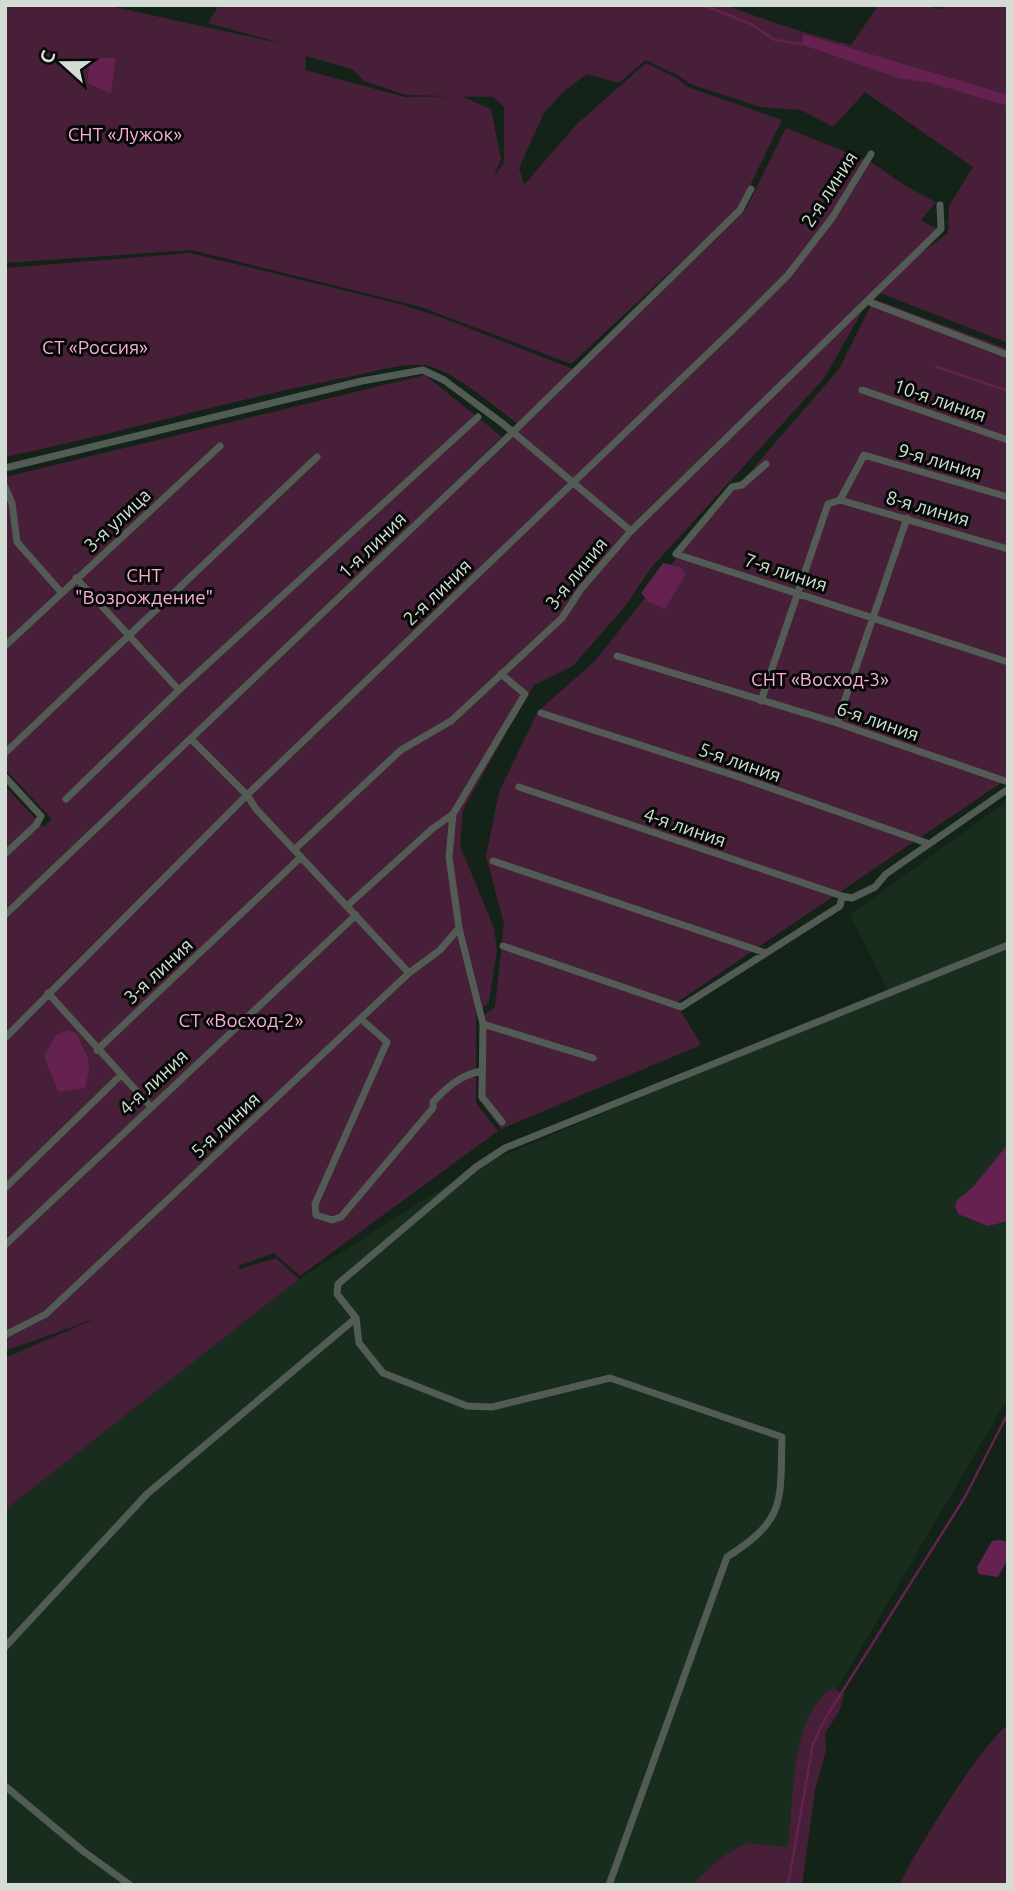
<svg xmlns="http://www.w3.org/2000/svg" width="1013" height="1890" font-family="Ubuntu,sans-serif">
<rect width="100%" height="100%" fill="#132317"/>
<path fill="#182d1e" d="M 1008,800 L 1008,1398 L 840,1684 L 806,1748 L 787,1885 L 5,1885 L 5,1510 L 299,1279 L 476,1167 L 889,992 L 850,915 Z"/>
<path fill="#481f39" fill-rule="evenodd" d="M 5,5 L 105,5 L 284,44 L 208,23 L 219,5 L 725,5 C 766,20 808,35 851,45 L 878,6 L 924,5 L 939,9 L 953,5 L 1008,5 L 1008,343 L 880,293 L 902,271 L 868,301 L 825,377 L 651,568 L 626,605 L 573,666 L 534,685 L 508,729 L 463,810 L 460,846 L 494,928 L 497,950 L 489,1002 L 476,1014 L 476,1103 L 498,1131 L 300,1276 L 274,1253 L 238,1266 L 240,1269 L 276,1258 L 299,1279 L 5,1510 L 5,1358 L 97,1318 L 5,1351 L 5,920 L 746,209 L 786,128 L 871,162 L 904,185 L 936,202 L 921,220 L 942,232 L 920,254 L 948,233 L 949,206 L 973,167 L 865,92 L 833,127 L 801,110 L 760,107 L 690,84 L 679,76 L 646,60 L 619,83 L 587,74 L 563,92 L 544,113 L 519,168 L 524,185 L 577,124 L 646,63 L 677,78 L 688,87 L 782,120 L 739,208 L 571,364 L 421,307 L 191,250 L 5,263 ZM 306,56 L 352,69 L 364,81 L 406,95 L 493,97 L 504,107 L 504,163 L 494,176 L 501,159 L 491,109 L 461,96 L 405,97 L 305,70 Z
M 190,253 L 400,304 L 443,318 L 573,369 L 518,424 C 494,407 456,372 428,366 C 408,361 366,374 344,378 C 230,400 119,433 5,457 L 5,268 Z
M 874,299 L 1008,349 L 1008,778 L 676,1003 L 701,1045 L 501,1129 L 478,1098 L 480,1018 L 495,1007 L 504,924 L 486,856 L 499,792 L 538,711 L 595,661 L 685,547 L 839,369 Z
M 425,375 L 502,437 L 5,912 L 5,786 L 43,827 L 52,819 L 5,769 L 5,477 Z
M 833,1688 L 844,1695 L 839,1712 L 825,1733 L 826,1750 L 815,1790 L 802,1885 L 691,1885 L 723,1856 L 746,1843 L 788,1847 C 794,1801 789,1714 833,1688 Z
M 1008,1725 L 1008,1885 L 899,1885 C 916,1851 980,1745 1008,1725 Z"/>
<path fill="#65214f" d="M 803,34 L 1008,95 L 1008,106 L 931,83 L 899,78 L 803,45 Z
M 90,58 L 116,58 L 111,93 L 87,83 Z
M 663,563 L 680,567 L 686,574 L 665,609 L 649,602 L 641,593 Z
M 67,1030 L 76,1033 C 88,1060 93,1056 85,1088 L 58,1092 L 44,1055 L 56,1035 Z
M 1008,1144 L 1008,1221 L 988,1226 L 958,1214 L 955,1206 L 957,1200 L 973,1187 Z
M 1000,1540 L 1008,1542 L 1008,1559 L 998,1577 L 978,1574 L 977,1567 L 992,1541 Z"/>
<g fill="none" stroke-linecap="round" stroke-linejoin="round">
<path stroke="#65214f" stroke-width="2.5" d="M 703,5 L 751,24 L 775,40 L 802,44
M 937,367 L 1008,391
M 788,1885 L 813,1744 L 825,1719 L 965,1497 L 1008,1413"/>
<path stroke="#535b55" stroke-width="7" d="M 872,303 L 1008,355
M 862,390 L 1008,440
M 766,464 L 742,485 L 732,487 L 676,554 L 1008,662
M 5,468 L 362,381 L 423,370 L 444,380 L 502,423 L 631,531
M 5,487 L 12,503 L 17,542 L 61,592
M 840,500 L 1008,549
M 76,578 L 179,690
M 5,646 L 220,446
M 617,656 L 837,723 L 1008,782
M 761,701 L 828,504 L 840,500 L 864,455 L 1008,497
M 541,713 L 739,777 L 927,843
M 837,723 L 907,518
M 191,739 L 247,795 L 256,809 L 409,973
M 5,753 L 317,457
M 5,777 L 41,816 L 36,825 L 5,854
M 519,787 L 842,896
M 66,799 L 179,690 L 478,417
M 453,814 L 449,857 L 459,928 L 483,1024
M 294,850 L 401,750 L 451,721 L 562,618 L 581,589 L 631,531 L 941,229 L 940,205
M 493,861 L 766,953
M 347,906 L 432,829 L 453,814 L 525,694 L 501,674
M 5,915 L 512,433 L 740,210 L 751,189
M 503,946 L 681,1007 L 840,906 L 842,896 L 852,898 L 875,887 L 886,874 L 1008,789
M 48,993 L 150,1106
M 361,1019 L 387,1042 L 315,1204 L 316,1215 L 332,1220 L 341,1217 L 433,1108 L 433,1102 C 447,1087 461,1075 481,1071
M 5,1038 L 247,795 L 746,317 L 788,275 L 832,218 L 871,154
M 97,1050 L 301,857
M 502,1122 L 482,1097 L 483,1024 L 593,1058
M 5,1188 L 121,1075
M 5,1245 L 356,915
M 5,1335 L 46,1314 L 409,973 L 440,950 L 459,928
M 5,1647 L 147,1494 L 356,1318
M 5,1786 L 83,1851 L 130,1885
M 609,1885 L 727,1557 C 787,1519 780,1501 782,1437 L 610,1378 L 492,1407 L 467,1406 L 383,1373 L 359,1343 L 356,1318 L 337,1294 L 338,1284 L 476,1167 L 505,1148 L 1008,945"/>
</g>
<g text-anchor="middle" stroke-width="6" stroke-linejoin="round" paint-order="stroke">
<g font-size="19" fill="#fdabdd" stroke="#050a06">
<text x="125" y="141">СНТ «Лужок»</text>
<text x="95" y="354">СТ «Россия»</text>
<text x="144" y="582">СНТ<tspan x="144" dy="22">"Возрождение"</tspan></text>
<text x="820" y="686">СНТ «Восход-3»</text>
<text x="241" y="1027">СТ «Восход-2»</text>
</g>
<g font-size="19" fill="#d3ddd5" stroke="#050a06">
<text transform="translate(829 189) rotate(-57)" y="7">2-я линия</text>
<text transform="translate(940 400) rotate(19)" y="7">10-я линия</text>
<text transform="translate(940 461) rotate(16)" y="7">9-я линия</text>
<text transform="translate(928 508) rotate(16)" y="7">8-я линия</text>
<text transform="translate(117 520) rotate(-43)" y="7">3-я улица</text>
<text transform="translate(372 545) rotate(-44)" y="7">1-я линия</text>
<text transform="translate(786 572) rotate(18)" y="7">7-я линия</text>
<text transform="translate(576 573) rotate(-51)" y="7">3-я линия</text>
<text transform="translate(437 592) rotate(-44)" y="7">2-я линия</text>
<text transform="translate(878 721) rotate(19)" y="7">6-я линия</text>
<text transform="translate(740 762) rotate(19)" y="7">5-я линия</text>
<text transform="translate(685 827) rotate(19)" y="7">4-я линия</text>
<text transform="translate(158 971) rotate(-43)" y="7">3-я линия</text>
<text transform="translate(153 1082) rotate(-43)" y="7">4-я линия</text>
<text transform="translate(225 1125) rotate(-43)" y="7">5-я линия</text>
</g>
</g>
<rect width="1013" height="1890" fill="none" stroke="#d3ddd5" stroke-width="14"/>
<g transform="translate(63 63) rotate(291)" stroke="#050a06" stroke-width="5" paint-order="stroke">
<path d="M0-5L12 26L0 18L-12 26Z" fill="#d3ddd5"/>
<text y="-10" font-size="19" font-weight="bold" text-anchor="middle" fill="#d3ddd5">С</text>
</g>
</svg>
